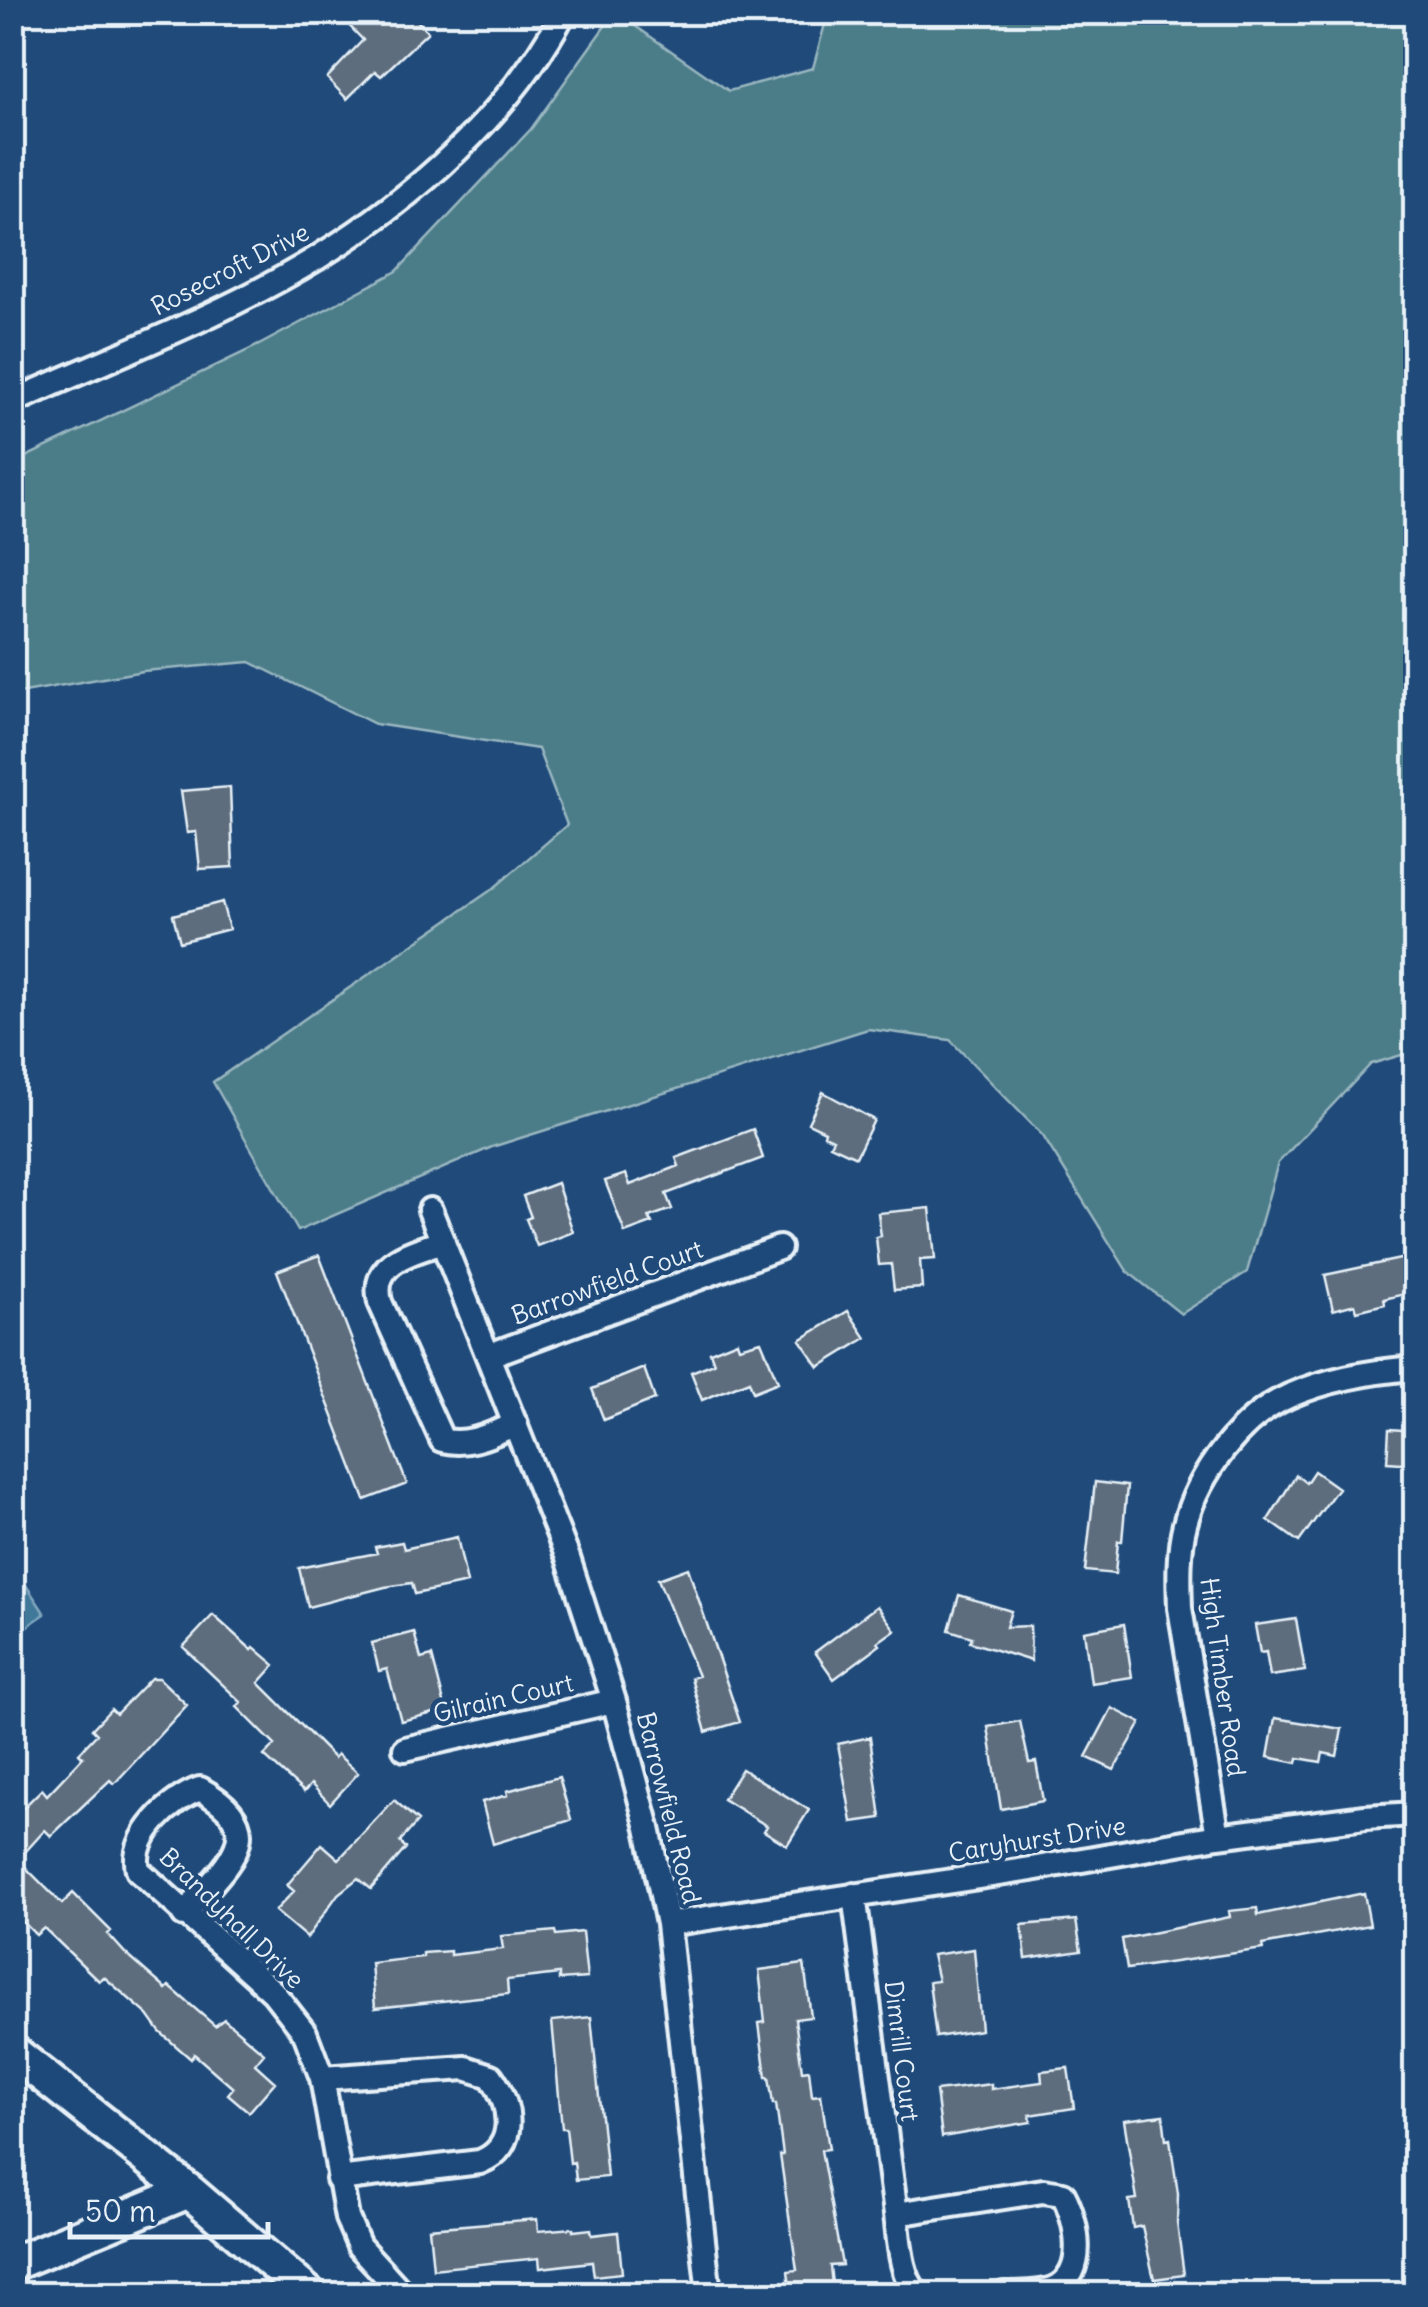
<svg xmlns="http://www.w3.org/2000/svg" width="1428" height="2307" font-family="Delius,sans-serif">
<rect width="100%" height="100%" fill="#1f4a7a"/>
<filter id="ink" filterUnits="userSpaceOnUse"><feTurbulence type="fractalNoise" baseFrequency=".01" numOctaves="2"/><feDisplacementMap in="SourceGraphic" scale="20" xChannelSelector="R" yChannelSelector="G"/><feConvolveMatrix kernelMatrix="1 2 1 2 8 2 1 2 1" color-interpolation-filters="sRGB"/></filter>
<g filter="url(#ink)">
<path fill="#4b7d89" stroke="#9ab7c0" stroke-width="2.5" d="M 615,12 L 729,91 L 813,68 L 828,13 L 1415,13 L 1415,1051 L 1371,1064 L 1278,1163 L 1247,1272 L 1181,1314 L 1127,1271 L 1043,1136 L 950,1040 L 868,1029 L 492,1147 L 298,1231 L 213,1082 L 494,888 L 567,825 L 538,749 L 375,724 L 250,662 L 143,671 L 13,694 L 13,463 L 259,345 L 397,271 L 531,129 Z"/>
<path fill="#3f7899" stroke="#83a8bf" stroke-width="2.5" d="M 16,1570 L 45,1614 L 19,1632 L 13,1624 L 13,1572 Z"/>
<path fill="#5d6d7d" stroke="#e8f1f8" stroke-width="2.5" d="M 336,12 L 363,12 L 376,25 L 388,12 L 409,12 L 428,32 L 381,76 L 375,71 L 347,99 L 327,78 L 363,40 Z
M 230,787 L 233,867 L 200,869 L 196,832 L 187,833 L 181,791 Z
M 222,902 L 229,929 L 180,942 L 173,915 Z
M 823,1092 L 874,1120 L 856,1157 L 830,1145 L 833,1139 L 824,1135 L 825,1131 L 808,1123 Z
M 753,1129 L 763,1158 L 666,1194 L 672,1209 L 649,1217 L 652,1223 L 625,1233 L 605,1181 L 626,1174 L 630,1185 L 679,1166 L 676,1158 Z
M 557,1183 L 573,1232 L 537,1246 L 526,1219 L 531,1217 L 523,1196 Z
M 930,1208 L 935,1259 L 920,1260 L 922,1288 L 894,1290 L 891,1264 L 879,1265 L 876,1237 L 881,1236 L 878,1213 Z
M 319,1255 L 407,1484 L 365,1500 L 277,1271 Z
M 1405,1258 L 1413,1292 L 1384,1299 L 1385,1304 L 1357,1311 L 1355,1304 L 1333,1310 L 1325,1275 Z
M 848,1311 L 866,1338 L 819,1367 L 800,1340 Z
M 737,1341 L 739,1347 L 761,1341 L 778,1382 L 753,1392 L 749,1381 L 702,1400 L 691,1372 L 714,1363 L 710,1352 Z
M 644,1368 L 655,1399 L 604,1420 L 592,1389 Z
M 1389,1429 L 1416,1431 L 1416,1464 L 1387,1462 Z
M 1314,1471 L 1338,1488 L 1299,1542 L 1268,1520 L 1296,1475 L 1306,1483 Z
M 1095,1482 L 1127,1486 L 1122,1541 L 1118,1541 L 1115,1574 L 1085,1571 Z
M 457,1537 L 467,1583 L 415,1594 L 412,1583 L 385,1587 L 308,1607 L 299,1568 L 377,1553 L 375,1547 L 402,1542 L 404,1549 Z
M 688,1568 L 740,1722 L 706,1732 L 691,1678 L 698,1676 L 658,1579 Z
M 959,1595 L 1011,1611 L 1006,1627 L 1030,1626 L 1031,1661 L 970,1642 L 972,1637 L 949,1630 Z
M 877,1606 L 895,1630 L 878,1642 L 880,1645 L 834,1679 L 815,1652 Z
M 213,1615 L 252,1650 L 254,1647 L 275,1665 L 259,1683 L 334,1758 L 337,1754 L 358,1773 L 330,1804 L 311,1784 L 304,1792 L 264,1756 L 275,1745 L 237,1707 L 241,1702 L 183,1647 Z
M 1296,1619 L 1305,1671 L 1270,1676 L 1266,1652 L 1260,1653 L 1255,1625 Z
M 1124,1624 L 1132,1677 L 1091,1683 L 1084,1631 Z
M 414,1632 L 421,1659 L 432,1656 L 446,1710 L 401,1721 L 387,1669 L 379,1671 L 372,1643 Z
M 151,1678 L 159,1678 L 187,1705 L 114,1784 L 110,1780 L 51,1836 L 45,1830 L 18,1860 L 62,1904 L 73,1893 L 111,1931 L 108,1934 L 126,1954 L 166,1989 L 169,1986 L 215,2026 L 224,2019 L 264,2053 L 255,2064 L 275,2082 L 249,2112 L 228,2094 L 233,2088 L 194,2054 L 191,2059 L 160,2032 L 148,2015 L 104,1977 L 99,1981 L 44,1928 L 36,1935 L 12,1911 L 12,1819 L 42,1789 L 47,1795 L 83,1757 L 79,1753 L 97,1734 L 92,1729 L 111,1709 L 116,1714 Z
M 1112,1708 L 1141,1723 L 1114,1770 L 1086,1757 Z
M 1275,1718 L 1342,1729 L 1337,1756 L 1323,1753 L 1321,1762 L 1298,1758 L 1297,1763 L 1268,1757 Z
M 1020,1721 L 1029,1763 L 1036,1762 L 1043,1801 L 1001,1809 L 988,1727 Z
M 870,1737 L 881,1818 L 852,1822 L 838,1744 Z
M 742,1769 L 809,1810 L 787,1845 L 764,1831 L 767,1826 L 723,1799 Z
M 559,1777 L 571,1820 L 493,1844 L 482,1802 L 508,1795 L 507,1791 Z
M 394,1800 L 418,1821 L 400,1842 L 406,1848 L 371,1889 L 358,1878 L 338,1894 L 307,1938 L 275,1911 L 294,1891 L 287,1885 L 322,1844 L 339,1859 Z
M 1364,1893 L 1370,1925 L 1262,1945 L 1263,1949 L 1127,1969 L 1122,1939 L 1230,1917 L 1229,1911 L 1257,1908 L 1258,1915 Z
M 1076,1920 L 1081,1951 L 1026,1959 L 1022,1925 Z
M 555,1931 L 556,1935 L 582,1932 L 587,1978 L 559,1980 L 559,1974 L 507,1980 L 508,1994 L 375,2008 L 371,1963 L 423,1957 L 423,1953 L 450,1951 L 450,1955 L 503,1949 L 501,1936 Z
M 974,1949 L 981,2030 L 936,2037 L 929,1982 L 938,1981 L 932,1955 Z
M 804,1964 L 811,2017 L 795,2019 L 802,2071 L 809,2070 L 812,2096 L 821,2095 L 829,2149 L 821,2150 L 842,2265 L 830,2266 L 833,2294 L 791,2294 L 788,2271 L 797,2270 L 780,2155 L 783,2155 L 776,2104 L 773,2104 L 769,2077 L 766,2077 L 759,2023 L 765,2022 L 759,1970 Z
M 591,2017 L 607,2177 L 576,2180 L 574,2162 L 570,2163 L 566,2128 L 562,2128 L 552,2021 Z
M 1068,2068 L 1074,2108 L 1030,2115 L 1031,2122 L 942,2137 L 936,2091 L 991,2084 L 991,2089 L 1042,2082 L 1041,2071 Z
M 1163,2115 L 1166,2140 L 1170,2139 L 1178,2194 L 1177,2223 L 1184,2275 L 1154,2279 L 1142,2226 L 1133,2228 L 1129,2200 L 1137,2199 L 1124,2120 Z
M 537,2219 L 538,2231 L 573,2228 L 573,2231 L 591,2229 L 592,2235 L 618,2232 L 622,2273 L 594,2276 L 592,2262 L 540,2268 L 539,2258 L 433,2269 L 429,2228 Z"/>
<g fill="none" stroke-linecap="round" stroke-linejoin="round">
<g stroke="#e8f1f8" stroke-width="30">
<path id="minor" d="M 12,402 C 112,357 224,315 317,258 C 414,198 510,114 564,12
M 430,1210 L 568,1558 L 614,1701 L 648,1828 L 668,1924 L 709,2294
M 443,1242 C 412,1252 370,1261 380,1302 L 442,1440 C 468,1447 492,1434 516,1424
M 490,1355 L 779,1248
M 405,1749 L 614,1701
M 1218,1836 L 1180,1608 C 1179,1581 1178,1550 1185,1524 C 1198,1474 1241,1417 1289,1396 C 1328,1379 1374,1371 1416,1368
M 854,1895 L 896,2214
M 184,1915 C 221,1868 278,1832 200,1789 C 171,1799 130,1836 138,1870 L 273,1992 L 305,2033 L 322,2078 L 347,2218 L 359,2246 L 403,2294
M 668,1924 L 1031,1869 L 1218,1836 L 1365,1817 L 1416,1814
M 322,2078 L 466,2068 L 491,2076 C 511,2104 519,2147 480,2162 L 338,2179
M 918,2294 C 900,2278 899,2237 896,2214 L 1043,2191 L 1063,2194 C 1077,2220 1089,2275 1053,2289 C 1038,2295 1020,2293 1004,2294"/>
</g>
<g stroke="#e8f1f8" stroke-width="40">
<path id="secondary" d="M 12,2051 L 189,2191 L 309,2294
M 12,2264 L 189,2191"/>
</g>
<use href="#minor" stroke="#1f4a7a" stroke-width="22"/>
<use href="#secondary" stroke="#1f4a7a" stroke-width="32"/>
</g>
</g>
<g text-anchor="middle" stroke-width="9" stroke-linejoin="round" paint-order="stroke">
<g font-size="25" fill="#e8f1f8" stroke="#1f4a7a">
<text transform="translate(230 269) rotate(-27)" y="9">Rosecroft Drive</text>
<text transform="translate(607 1282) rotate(-20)" y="9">Barrowfield Court</text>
<text transform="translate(1223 1677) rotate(82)" y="9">High Timber Road</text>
<text transform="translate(503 1698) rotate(-13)" y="9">Gilrain Court</text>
<text transform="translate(669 1808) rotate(76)" y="9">Barrowfield Road</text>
<text transform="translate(1037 1839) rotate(-9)" y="9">Caryhurst Drive</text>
<text transform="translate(232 1918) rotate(44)" y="9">Brandyhall Drive</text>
<text transform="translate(902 2051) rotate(83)" y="9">Dimrill Court</text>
</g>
</g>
<rect width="1428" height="2307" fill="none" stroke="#1f4a7a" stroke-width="50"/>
<rect x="25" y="25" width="1378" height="2257" fill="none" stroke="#e8f1f8" stroke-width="4" filter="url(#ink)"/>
<path d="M70 2222v15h198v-15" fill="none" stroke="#e8f1f8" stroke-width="5"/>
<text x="85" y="2222" font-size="30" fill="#e8f1f8" stroke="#1f4a7a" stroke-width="8" paint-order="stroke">50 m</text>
</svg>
